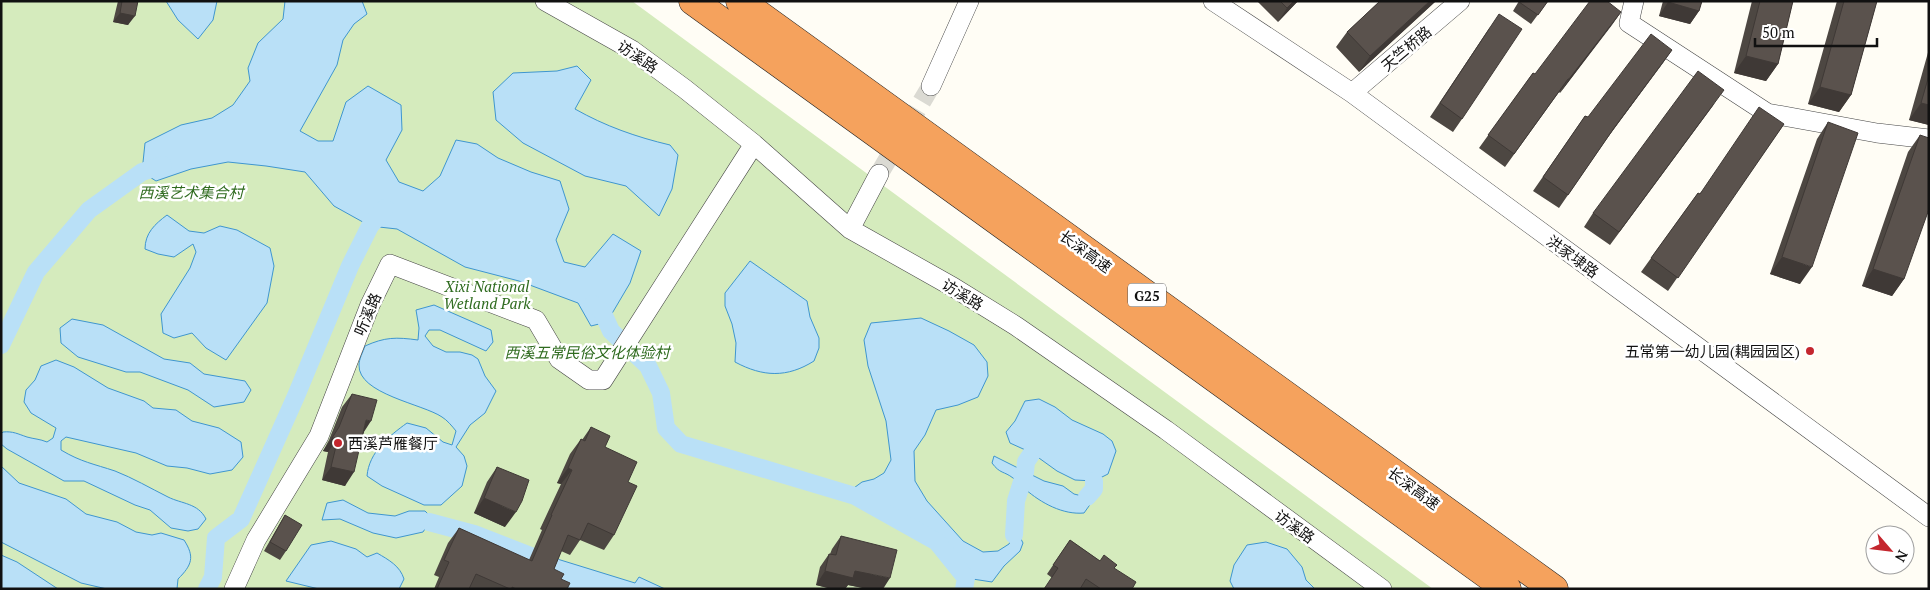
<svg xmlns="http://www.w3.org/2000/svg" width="1930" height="590" font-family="'PT Serif','Noto Sans SC',serif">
	<rect width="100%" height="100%" fill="#fffdf5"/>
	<!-- green -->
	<path fill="#d5ebbd" d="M1 1H632L1433 589H1Z"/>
	<!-- water -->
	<path fill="#b9e0f7" stroke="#3f96cf" d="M166 1H217L213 20 198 39 178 20Z
		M285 1H362L367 14 354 24 343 40 337 65 300 131 318 141H333L346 102 368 86 401 105 402 130 386 160 399 182 423 191 440 176 456 140 477 144 498 158 531 172 560 181 569 209 556 240 564 262 585 267 613 234 641 251 630 283 607 322 591 326 578 303 519 281 465 267 397 229 370 226 334 206 305 172 266 166 228 162 191 169 156 181 142 172 145 143 181 125 212 118 233 105 250 81 248 68 258 43 283 19Z
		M577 66 591 80 575 109C605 126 636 137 670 145L678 155 672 189 659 216 626 186 585 176 523 143 496 120 493 92 513 73 557 71Z
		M167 215 189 231 204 233 220 226 237 230 270 248 274 266 267 303 226 360 206 348 192 333 174 338 163 333 161 314 190 268 196 252 193 244 174 257 158 254 145 249C145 233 155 224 167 215Z
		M750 261 807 301 810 317 819 338V348L814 361C787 378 763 377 735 362L736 343 732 324 725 306V293Z
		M434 305 491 330 493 342 486 351 440 330H429L425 336 433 346 446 352H460L472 355 478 359 485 376 496 391 485 413 470 425 456 447 464 456 467 466 462 486 441 505H424L382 486 367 476C369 452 389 436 407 423L426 428 443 442 452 445 456 431C452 426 447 420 442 417 423 404 358 394 359 365 359 359 363 352 365 346 385 337 396 337 418 340L419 328 416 310Z
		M921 318 949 331 974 345 987 362 988 376 978 397 958 405 936 410 925 435 914 451 915 481 927 501 963 541 983 552 998 551 1009 544 1014 535 1020 537 1023 543 1020 551 1004 566 992 582 966 578 937 542 847 493 862 482 874 479 884 473 891 460 886 421 868 366 864 340 871 323Z
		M72 319 103 325 164 359 190 363 204 374 245 381 251 390 244 402 214 407 188 390 140 372H126L78 357 61 343 60 328Z
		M56 360 74 367 108 388 144 401 153 408 176 410 192 421 219 428 241 442 243 457 232 470 210 474 187 468 167 466 136 453 66 437 61 441V450C81 462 94 464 115 471 133 478 150 488 168 497 182 504 198 503 206 519L198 529 188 531 171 528 150 510 135 505 84 481H64L7 449 1 444V434L3 432C13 431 18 434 27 437 34 439 40 439 47 442L53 438 56 428 31 413 24 402 26 390 35 380 41 366Z
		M1039 399 1055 407 1072 420 1103 434 1112 441 1116 451 1108 474 1094 481 1075 480 1057 471 1032 453 1010 443 1006 432 1015 421 1025 401Z
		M994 456 1044 481 1063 486 1074 494 1094 499 1084 513C1063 515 1041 503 1025 489 1021 486 1018 481 1013 478 1004 471 1000 474 992 463Z
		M1 466 19 483 66 499 86 514 117 522 136 532 152 535 161 533 184 540C195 557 192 565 178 579L177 589H107L81 583 1 542Z
		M343 500 368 513 395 516 409 511H425L432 518 423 532 396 538 373 533 340 519 322 520 327 503Z
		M331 541 356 549 367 557 377 553C389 560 400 566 404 579L399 589H319L286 581 311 545Z
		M1266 542 1287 549 1302 567 1306 580 1315 589H1234L1230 581 1234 565 1247 545Z
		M1 555 17 562 58 589H1Z
		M554 558 635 583 639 577 665 589H553L545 571Z"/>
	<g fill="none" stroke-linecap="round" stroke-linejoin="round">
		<!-- canal -->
		<path stroke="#b9e0f7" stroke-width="18" d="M593 304 602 311 611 331 648 366 661 393 666 428 681 444 855 496 937 542 966 578 964 589
			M1 345 36 272 89 210 142 172 163 165
			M1087 497 1094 489V481
			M429 522 474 534 551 564
			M1014 535 1016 501 1025 472 1026 462 1032 453
			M207 589 213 577 216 538 241 519 296 396 350 266 370 226 385 208"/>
		<!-- minor-tunnel -->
		<path stroke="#dbdad3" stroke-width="19" stroke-dasharray="19 9" stroke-linecap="butt" d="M879 174 931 86"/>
		<defs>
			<path id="minor" d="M545 1 632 50 685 89 754 144 850 229 953 287 1016 326 1166 430 1382 589
				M1213 1 1352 93 1929 517
				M1634 1 1629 23 1767 113 1877 133 1929 139
				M931 86 969 1
				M1352 93 1460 1
				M850 229 879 174
				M234 589 256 540 319 436 370 305 390 264 536 320 559 359 589 380H603L754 144"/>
			<path id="highway" d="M693 1 1507 589
				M740 1 1554 589"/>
		</defs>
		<!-- minor casing -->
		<use href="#minor" stroke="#444" stroke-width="20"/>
		<!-- highway casing -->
		<use href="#highway" stroke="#222" stroke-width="29"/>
		<!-- minor -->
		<use href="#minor" stroke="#fff" stroke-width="19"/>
		<!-- highway -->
		<use href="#highway" stroke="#f5a25d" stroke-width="28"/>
	</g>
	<!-- wall -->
	<path fill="#4d4742" d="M118 1H138L128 25 113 22Z
		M1257 1H1298L1278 22Z
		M1380 1H1436L1359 72 1336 47 1347 32Z
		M1519 1H1548L1531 24 1513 11Z
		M1663 1H1702L1699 11 1690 24 1659 16Z
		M1752 1H1793L1778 64 1766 81 1734 73Z
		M1837 1H1877L1851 95 1839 112 1808 104Z
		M1621 12 1560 93 1559 92 1505 167 1479 148 1533 73 1535 74Z
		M1490 27 1462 119 1453 132 1430 117Z
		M1929 49V125L1909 120Z
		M1672 50 1608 137 1559 208 1533 191 1585 116 1588 117Z
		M1715 103 1610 245 1584 227 1593 213Z
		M1828 122 1800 284 1770 274 1817 139Z
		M1784 124 1668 291 1641 272 1698 193 1699 194Z
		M1920 135 1904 279 1892 296 1862 286 1908 152Z
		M352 394 364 432 345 486 322 480 328 452 323 451 329 440 342 407Z
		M591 427 628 482 614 535 604 550 580 540 570 555 561 551 554 569 561 579 567 589H434L439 577 434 575 448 543 459 528 529 560 542 530 540 529 561 484 557 483 570 454 581 439 582 440Z
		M497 467 505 527 474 513 487 482Z
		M285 515 286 551 280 560 264 551 279 525Z
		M841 536 883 589H868L848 585 845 589H832L816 585 820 567 829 554H830L832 549Z
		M1070 540 1100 561 1114 568 1132 589H1081L1051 577 1047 574Z"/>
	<!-- shaded-wall -->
	<path fill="#3f3936" d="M1294 1H1298L1278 22 1287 8Z
		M1430 1H1436L1359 72 1370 56Z
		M1668 2 1699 11 1690 24 1659 16Z
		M1621 12 1612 25 1560 93 1569 79Z
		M120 13 135 16 128 25 113 22Z
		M1672 50 1663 63 1605 141 1614 128Z
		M1746 56 1778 64 1766 81 1734 73Z
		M1820 87 1851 95 1839 112 1808 104Z
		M1921 103 1929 105V125L1909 120Z
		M1782 257 1812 267 1800 284 1770 274Z
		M1873 269 1904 279 1892 296 1862 286Z
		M366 420 371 421 362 435Z
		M332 438H338L328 452 323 451Z
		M331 467 354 472 345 486 322 480Z
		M568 468 572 470 561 484 557 483Z
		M484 498 516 512 505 527 474 513Z
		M825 571H855L890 578 883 589H868L848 585 845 589H832L816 585Z"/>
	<!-- building -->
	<path fill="#5a524d" stroke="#3f3936" d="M122 1H138L135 16 120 13Z
		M1280 1H1294L1287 8Z
		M1380 1H1430L1370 56 1347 32Z
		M1519 1H1548L1538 15 1519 2Z
		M1590 1H1607L1621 12 1569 79H1568L1514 154 1488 135 1533 73 1535 74Z
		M1668 1H1702L1699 11 1668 2Z
		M1760 1H1793L1778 64 1746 56Z
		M1844 1H1877L1851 95 1820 87Z
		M1499 14 1522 29 1462 119 1440 103Z
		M1651 34 1672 50 1614 128 1568 195 1543 177 1585 116 1588 117Z
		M1698 71 1724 90 1619 232 1593 213Z
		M1929 75V105L1921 103Z
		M1759 107 1784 124 1678 278 1651 258 1698 193 1700 194Z
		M1828 122 1858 133 1812 267 1782 257Z
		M1920 135 1929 138V209L1904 279 1873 269Z
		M352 394 377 400 371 421 366 420 354 472 331 467 338 438H332L339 427Z
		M591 427 610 436 605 447 637 462 628 482 637 486 614 535 588 523 580 540 568 535 554 569 564 574 561 579 570 583 567 589H516L512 587V589H510L476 574 469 589H437L449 562 444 560 459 528 532 561 552 515H551L572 470 568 468 581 439 585 441Z
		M497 467 529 480 522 501 516 512 484 498Z
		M285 515 302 525 286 551 270 542Z
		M841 536 897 550 890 578 855 571 853 578 825 571 829 554 836 555Z
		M1070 540 1100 561 1104 555 1117 565 1114 568 1136 582 1132 589H1101L1086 579 1080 589H1044L1058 568 1053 565Z"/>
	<!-- markers -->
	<g fill="#c4262e" stroke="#fff" stroke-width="2">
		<circle cx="1810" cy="351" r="5"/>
		<circle cx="338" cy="443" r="5"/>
	</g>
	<g text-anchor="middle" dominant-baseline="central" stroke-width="5" stroke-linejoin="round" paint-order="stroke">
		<!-- shield labels -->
		<rect fill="#fff" stroke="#585858" stroke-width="1" x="1128" y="283.5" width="38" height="23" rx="4"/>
		<g font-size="14" font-weight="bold" fill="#111">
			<text x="1147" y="295">G25</text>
		</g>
		<!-- street labels -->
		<g font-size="15" fill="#111" stroke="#fff">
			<text transform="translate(1406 48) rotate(-40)">天竺桥路</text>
			<text transform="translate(638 56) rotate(34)">访溪路</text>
			<text transform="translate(1086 251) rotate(36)">长深高速</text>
			<text transform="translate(1573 256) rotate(36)">洪家埭路</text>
			<text transform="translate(963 294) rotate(31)">访溪路</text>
			<text transform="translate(367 314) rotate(-67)">听溪路</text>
			<text transform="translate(1414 488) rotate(36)">长深高速</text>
			<text transform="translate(1295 526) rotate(36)">访溪路</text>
		</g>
		<!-- park labels -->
		<g font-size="15" font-style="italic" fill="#2f6b1f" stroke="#fff">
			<text x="191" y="192">西溪艺术集合村</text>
			<text x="487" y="286">Xixi National<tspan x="487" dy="17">Wetland Park</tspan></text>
			<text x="587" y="352">西溪五常民俗文化体验村</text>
		</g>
		<!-- poi labels -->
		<g font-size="15" fill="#111" stroke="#fff" text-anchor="end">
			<text x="1800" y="351">五常第一幼儿园(耦园园区)</text>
			<text x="348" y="443" text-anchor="start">西溪芦雁餐厅</text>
		</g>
	</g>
	<!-- border -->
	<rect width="1930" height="590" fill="none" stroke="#111111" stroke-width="5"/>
	<!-- north arrow -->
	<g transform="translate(1890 550) rotate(118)"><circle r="24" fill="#ffffff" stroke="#a0a0a0"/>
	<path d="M0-4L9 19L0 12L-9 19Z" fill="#c4262e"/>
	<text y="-8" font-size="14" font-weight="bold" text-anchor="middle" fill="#111111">N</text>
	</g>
	<!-- scale -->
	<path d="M1755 38v8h122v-8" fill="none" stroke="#111111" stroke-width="2.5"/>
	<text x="1762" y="38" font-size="15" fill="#111111" stroke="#ffffff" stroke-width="4" paint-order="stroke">50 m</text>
</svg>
